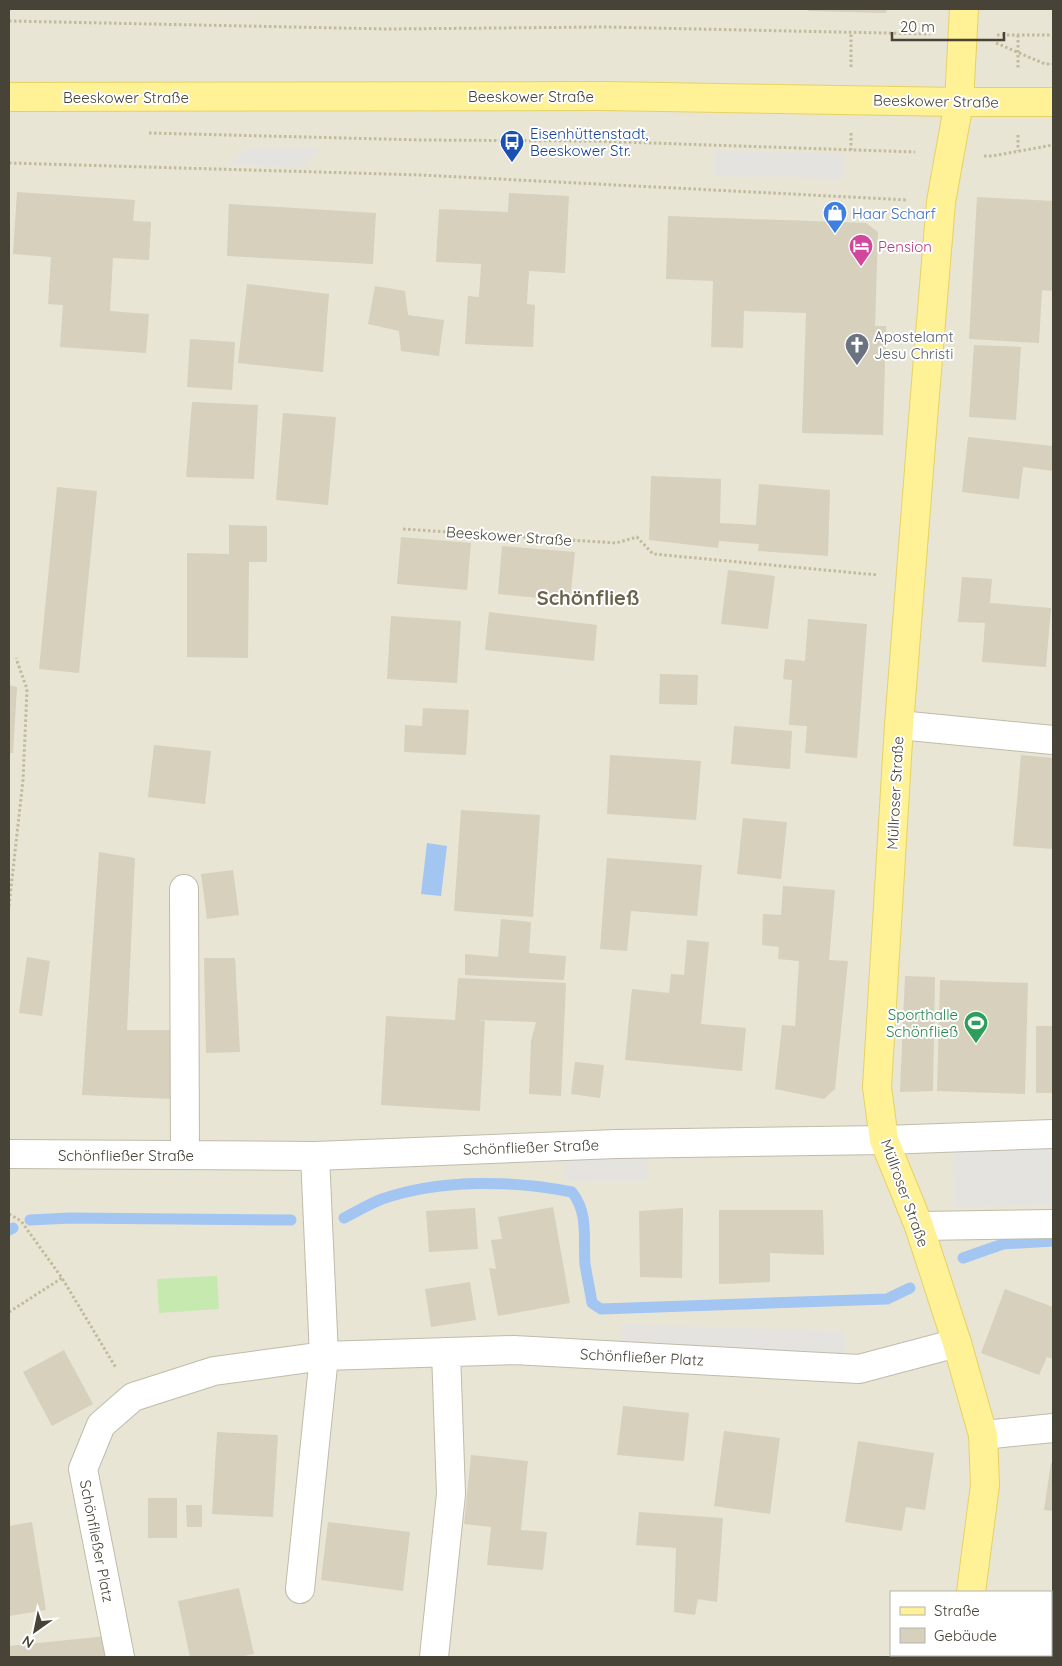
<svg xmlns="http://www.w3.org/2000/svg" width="1062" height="1666" font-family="Quicksand,sans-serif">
	<rect width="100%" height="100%" fill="#f4f2e7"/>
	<!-- residential -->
	<path fill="#e8e5d5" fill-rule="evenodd" d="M9 9H1053V1657H9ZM891 1592H1051V1655H891Z"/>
	<!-- green -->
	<path fill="#c6e9af" d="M217 1276 219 1309 159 1313 157 1279Z"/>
	<!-- parking -->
	<path fill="#e5e3df" d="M246 148H320L304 167 229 165Z
		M714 151 844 154V179L714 176Z
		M1053 1145V1205L954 1207 953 1147Z
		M647 1154 648 1181 567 1182 564 1158Z
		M622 1324 844 1331 846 1353 622 1345Z"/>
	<!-- water -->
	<path fill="#a2c5f2" d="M427 843 447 846 441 896 421 894Z"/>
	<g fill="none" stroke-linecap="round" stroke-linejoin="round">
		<!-- stream -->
		<path stroke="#a2c5f2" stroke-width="11" d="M344 1218C356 1212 369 1204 382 1199 440 1179 512 1180 572 1192 589 1214 583 1238 585 1264 587 1277 590 1290 592 1303L601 1309 887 1299 910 1288
			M30 1220 70 1218 291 1220
			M9 1230 13 1228
			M963 1258 1003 1244 1053 1241"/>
	</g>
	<!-- building -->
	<path fill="#d6d0bc" d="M809 9H887L886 13 808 11Z
		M17 192 135 200 133 221 151 222 149 260 113 258 110 311 149 314 146 353 60 347 63 305 48 304 51 257 13 254Z
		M509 193 569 196 565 273 529 271 527 304 535 305 533 347 465 344 468 296 479 297 481 264 436 262 439 209 508 212Z
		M977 197 1053 201V291L1042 290 1039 343 969 339Z
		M229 204 376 213 373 264 227 256Z
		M668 216 866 223 878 232 875 326H886L883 435 802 433 806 313 744 311 743 348 711 347 713 281 666 279Z
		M247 284 329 294 323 372 238 363Z
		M375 286 405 291 408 315 444 320 439 356 401 351 399 331 368 324Z
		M190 339 235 342 232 390 187 387Z
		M974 345 1021 347 1016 420 969 417Z
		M192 402 258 405 254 479 186 477Z
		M283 413 336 417 328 505 276 500Z
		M968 437 1053 446V471L1023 467 1019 499 962 492Z
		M651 476 721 479 720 523 756 525 759 484 830 490 828 556 758 551 759 544 719 541 718 548 649 540Z
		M57 487 97 491 79 673 39 669Z
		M229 525 267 526V562H249L248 658 187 657V553L229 554Z
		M401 537 471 543 467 590 397 584Z
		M502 546 575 552 570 601 498 594Z
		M728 570 775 576 768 629 721 624Z
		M962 577 992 579 990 603 1051 608 1046 667 982 662 985 623 958 622Z
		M489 612 597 625 594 661 485 650Z
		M391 616 461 621 457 683 387 679Z
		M808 619 867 624 857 758 805 753 807 726 789 725 792 680 783 679 785 659 805 661Z
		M660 674 698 675 697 705 659 704Z
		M9 685 17 687 13 753H9Z
		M423 708 469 710 466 755 404 752 405 725 422 726Z
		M734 726 792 731 790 769 731 764Z
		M154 745 211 751 205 804 148 797Z
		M610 755 701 761 696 820 607 814Z
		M1021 755 1053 758V849L1013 846Z
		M461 810 540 815 533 917 454 911Z
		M743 818 787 822 781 879 737 874Z
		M99 852 135 858 127 1030H173L171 1099 82 1095Z
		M607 858 702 865 697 916 631 911 627 951 600 949Z
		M233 870 239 915 207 919 201 874Z
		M783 886 835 890 829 960 848 961 835 1089 824 1099 775 1089 782 1025 795 1026 799 961 778 959 779 947 762 945 763 914 781 915Z
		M501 919 531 922 529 953 566 956 564 980 465 975V954L498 957Z
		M687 940 709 942 701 1024 746 1028 742 1071 625 1060 632 989 669 993 671 974 684 975Z
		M27 957 50 961 42 1016 19 1013Z
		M204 958H235L240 1052 206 1053Z
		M905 976 935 977 933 1091 900 1092Z
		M458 978 566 983 561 1096 529 1094 531 1041 536 1022 477 1020 485 1021 480 1111 381 1105 386 1016 455 1020Z
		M940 980 1028 983 1025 1094 937 1091Z
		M1036 1026H1053V1093H1036Z
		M575 1062 604 1065 600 1098 571 1094Z
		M553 1207 570 1303 498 1316 489 1268 496 1269 491 1240 502 1239 498 1217Z
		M475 1208 478 1249 429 1252 426 1211Z
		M683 1208 682 1278 640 1277 639 1211Z
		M719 1210H823L824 1255 770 1253V1282L719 1284Z
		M470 1282 476 1320 431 1327 425 1289Z
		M1005 1289 1053 1307V1359L1047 1357 1039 1375 981 1353Z
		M64 1350 93 1404 52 1426 23 1372Z
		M623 1406 689 1413 684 1461 617 1455Z
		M724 1431 780 1438 770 1514 714 1506Z
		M217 1432 278 1435 273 1517 212 1514Z
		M858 1441 934 1453 925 1510 906 1507 902 1531 845 1522Z
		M471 1455 528 1461 521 1530 547 1532 543 1570 487 1565 491 1527 464 1524Z
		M1051 1463H1053V1511L1044 1510Z
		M148 1498H177V1538H148Z
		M186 1505H202V1527H187Z
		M639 1512 723 1518 717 1602 698 1599 695 1615 674 1612 676 1548 636 1545Z
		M32 1522 46 1610 9 1616V1526Z
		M328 1522 410 1532 403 1591 321 1580Z
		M239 1588 254 1654 238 1657H190L178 1601Z
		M1051 1606 1053 1607V1654H1051Z
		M107 1636 110 1657H9V1646Z
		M1011 1655H1035V1657H1011Z"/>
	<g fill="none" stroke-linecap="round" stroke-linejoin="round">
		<defs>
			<path id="minor" d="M899 725 1053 740
				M184 889 185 1155
				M9 1154 315 1156 616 1144 884 1140 1053 1134
				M919 1226 1053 1224
				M983 1435 1053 1428
				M300 1589 324 1356 315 1156
				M120 1657 83 1469 101 1425 133 1397 214 1371 324 1356 514 1350 859 1369 957 1343
				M434 1657 451 1494 446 1352"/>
			<path id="major" d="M964 9 959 102 941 202 923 419 899 725 877 1087 884 1140 919 1226 957 1343 983 1435 985 1485 971 1592
				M9 97 604 96 959 102H1053
				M963 1657V1655"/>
		</defs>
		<!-- minor casing -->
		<use href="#minor" stroke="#c0bbaa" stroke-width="30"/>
		<!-- major casing -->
		<use href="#major" stroke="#e6d263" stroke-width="30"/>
		<!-- path -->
		<path stroke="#c2ba9a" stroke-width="3" stroke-dasharray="2.5 2.5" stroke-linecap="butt" d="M9 21 387 29 604 27 930 34
			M997 35H1053
			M1018 35V69
			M996 43 1045 64H1053
			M851 67V32
			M149 133 422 140 592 141 915 152
			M851 133V150
			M1018 135V151
			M984 156H992L1053 145
			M9 163 421 175 908 200
			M403 529 616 543 637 537 653 554 878 575
			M9 906 23 780 27 689 16 658
			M9 1214 21 1221 62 1278 116 1368
			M9 1312 62 1278"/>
		<!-- minor -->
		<use href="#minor" stroke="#fff" stroke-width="28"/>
		<!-- major -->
		<use href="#major" stroke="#fff195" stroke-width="28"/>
	</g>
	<!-- icons -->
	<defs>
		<symbol id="bus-pin" viewBox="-11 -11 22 30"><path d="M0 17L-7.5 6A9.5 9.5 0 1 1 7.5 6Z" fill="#1a4fb4" stroke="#fff"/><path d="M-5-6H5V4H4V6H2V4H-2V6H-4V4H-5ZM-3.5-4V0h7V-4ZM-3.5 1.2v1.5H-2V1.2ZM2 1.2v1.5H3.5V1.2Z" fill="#fff"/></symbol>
		<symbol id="shop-pin" viewBox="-11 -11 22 30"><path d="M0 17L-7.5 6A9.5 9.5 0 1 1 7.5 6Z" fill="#3f7fe0" stroke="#fff"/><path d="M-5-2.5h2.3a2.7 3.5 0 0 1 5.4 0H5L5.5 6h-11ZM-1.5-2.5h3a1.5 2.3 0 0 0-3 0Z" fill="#fff"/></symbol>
		<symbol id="hotel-pin" viewBox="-11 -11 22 30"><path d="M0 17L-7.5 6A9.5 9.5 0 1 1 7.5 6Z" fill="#d1479c" stroke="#fff"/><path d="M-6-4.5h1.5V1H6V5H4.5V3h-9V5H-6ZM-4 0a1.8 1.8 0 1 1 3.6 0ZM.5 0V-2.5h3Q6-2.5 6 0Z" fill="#fff"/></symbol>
		<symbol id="church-pin" viewBox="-11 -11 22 30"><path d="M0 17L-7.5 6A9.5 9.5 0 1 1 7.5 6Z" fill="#6b7280" stroke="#fff"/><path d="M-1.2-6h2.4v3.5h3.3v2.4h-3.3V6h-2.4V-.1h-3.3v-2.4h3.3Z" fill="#fff"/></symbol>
		<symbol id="stadium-pin" viewBox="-11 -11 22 30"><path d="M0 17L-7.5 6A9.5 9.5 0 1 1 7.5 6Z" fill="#2e9e5b" stroke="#fff"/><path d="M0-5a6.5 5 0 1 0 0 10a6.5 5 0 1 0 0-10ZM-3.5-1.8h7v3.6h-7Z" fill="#fff"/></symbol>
	</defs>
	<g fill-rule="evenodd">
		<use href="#bus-pin" x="498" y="128" width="28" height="38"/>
		<use href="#shop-pin" x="821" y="199" width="28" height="38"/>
		<use href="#hotel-pin" x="847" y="232" width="28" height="38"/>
		<use href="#church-pin" x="843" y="331" width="28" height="38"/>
		<use href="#stadium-pin" x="962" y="1009" width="28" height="38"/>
	</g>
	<g text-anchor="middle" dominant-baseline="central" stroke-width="4" stroke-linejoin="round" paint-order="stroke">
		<!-- street labels -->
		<g font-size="15" fill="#474336" stroke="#fff">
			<text x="531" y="96">Beeskower Straße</text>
			<text x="126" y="97">Beeskower Straße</text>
			<text transform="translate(936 101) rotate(1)">Beeskower Straße</text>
			<text transform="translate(509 536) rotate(4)">Beeskower Straße</text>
			<text transform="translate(895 793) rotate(-87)">Müllroser Straße</text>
			<text transform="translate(531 1147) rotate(-2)">Schönfließer Straße</text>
			<text x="126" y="1155">Schönfließer Straße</text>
			<text transform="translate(905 1193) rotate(70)">Müllroser Straße</text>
			<text transform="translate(642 1357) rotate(3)">Schönfließer Platz</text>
			<text transform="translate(97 1541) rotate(79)">Schönfließer Platz</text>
		</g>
		<!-- transit labels -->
		<g font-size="15" fill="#164399" stroke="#fff" text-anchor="start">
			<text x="530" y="133">Eisenhüttenstadt,<tspan x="530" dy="17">Beeskower Str.</tspan></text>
		</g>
		<!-- shop labels -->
		<g font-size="15" fill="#366cbe" stroke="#fff" text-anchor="start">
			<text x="852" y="213">Haar Scharf</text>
		</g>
		<!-- hotel labels -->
		<g font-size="15" fill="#b23c85" stroke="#fff" text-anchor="start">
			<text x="878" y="246">Pension</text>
		</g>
		<!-- worship labels -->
		<g font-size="15" fill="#5b616d" stroke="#fff" text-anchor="start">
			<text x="874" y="336">Apostelamt<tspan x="874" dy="17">Jesu Christi</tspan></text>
		</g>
		<!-- leisure labels -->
		<g font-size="15" fill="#27864d" stroke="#fff" text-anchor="end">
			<text x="958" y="1014">Sporthalle<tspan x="958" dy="17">Schönfließ</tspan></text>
		</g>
		<!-- district labels -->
		<g font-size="20" font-weight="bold" fill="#6a634d" stroke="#fff">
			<text x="588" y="597">Schönfließ</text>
		</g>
	</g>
	<!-- border -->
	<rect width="1062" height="1666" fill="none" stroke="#474336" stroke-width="20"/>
	<!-- legend -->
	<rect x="890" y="1591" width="162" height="65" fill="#ffffff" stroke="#b5b4af"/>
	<rect x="900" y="1607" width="25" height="8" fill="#fff195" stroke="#b5b4af"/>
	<text x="934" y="1616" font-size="15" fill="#474336">Straße</text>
	<rect x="900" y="1628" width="25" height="15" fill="#d6d0bc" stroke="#b5b4af"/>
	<text x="934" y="1641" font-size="15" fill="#474336">Gebäude</text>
	<!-- north arrow -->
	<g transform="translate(35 1631) rotate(213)" stroke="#ffffff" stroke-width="4" paint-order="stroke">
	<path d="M0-4L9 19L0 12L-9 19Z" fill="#474336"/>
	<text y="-8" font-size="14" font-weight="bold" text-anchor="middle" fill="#474336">N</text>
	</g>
	<!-- scale -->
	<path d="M892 32v8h112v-8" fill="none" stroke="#474336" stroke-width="2.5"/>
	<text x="900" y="32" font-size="15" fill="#474336" stroke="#ffffff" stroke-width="4" paint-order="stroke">20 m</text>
</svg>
